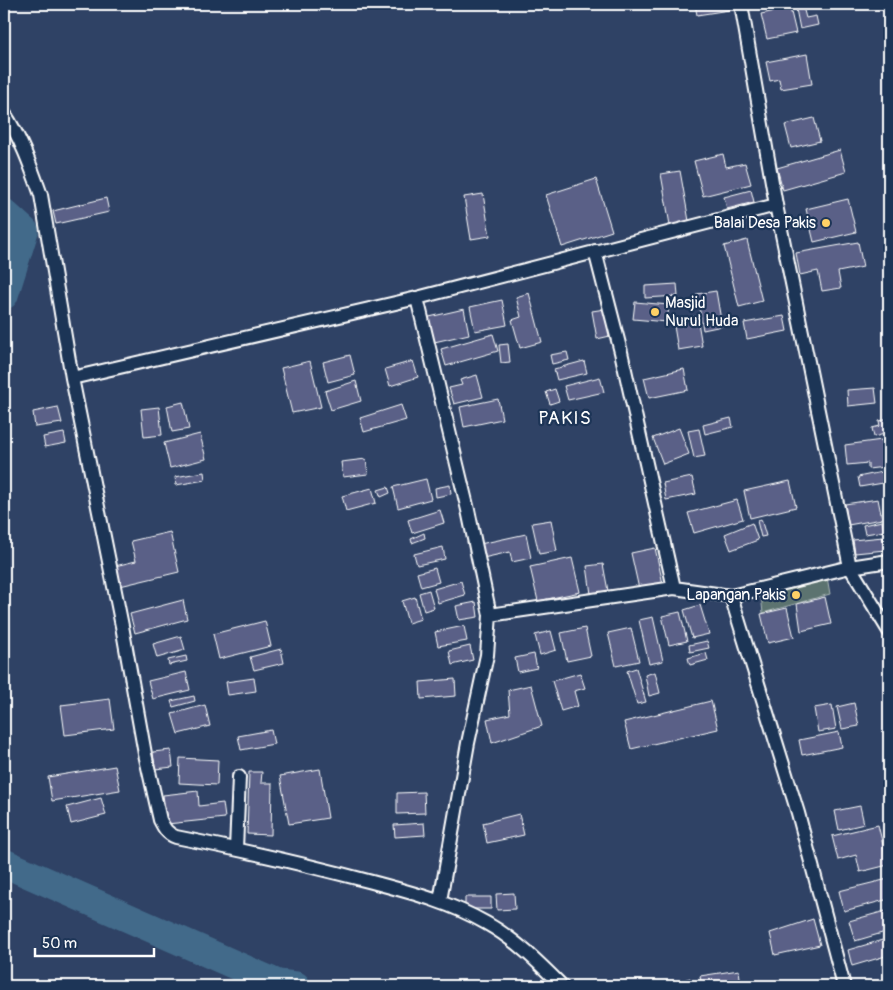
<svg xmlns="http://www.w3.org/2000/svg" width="893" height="990" font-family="Pangolin,sans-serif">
	<rect width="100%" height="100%" fill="#2f4265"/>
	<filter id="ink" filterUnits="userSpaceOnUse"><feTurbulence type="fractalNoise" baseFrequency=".02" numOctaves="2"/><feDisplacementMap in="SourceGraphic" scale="10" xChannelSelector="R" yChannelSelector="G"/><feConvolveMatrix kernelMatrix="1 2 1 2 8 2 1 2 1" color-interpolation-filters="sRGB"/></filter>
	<g filter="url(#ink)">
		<!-- green -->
		<path fill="#5b736f" stroke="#adb9b7" d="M827 577 830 594 763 613 761 595Z"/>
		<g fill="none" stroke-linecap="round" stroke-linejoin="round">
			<!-- river -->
			<path stroke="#426b8a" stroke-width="29" d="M4 213 24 231 4 295
				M4 863 278 984 296 986"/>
		</g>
		<!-- building -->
		<path fill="#5a6187" stroke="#fff" d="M535 4H553L537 10Z
			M695 4H728L729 10 697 15Z
			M803 7 806 18 816 16 818 25 800 29 796 9Z
			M790 8 796 33 767 39 761 14Z
			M807 54 812 84 781 89 779 79 770 81 766 62Z
			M814 118 820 141 791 148 785 125Z
			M840 150 846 172 783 190 777 168Z
			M723 154 726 167 745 163 751 184 703 196 694 161Z
			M680 171 689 221 670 225 661 174Z
			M596 179 612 231 562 247 546 195Z
			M751 190 754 202 727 209 724 197Z
			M483 194 490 236 471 239 464 197Z
			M106 198 109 212 56 224 53 211Z
			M848 199 856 232 814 242 806 209Z
			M747 240 762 301 739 307 724 246Z
			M858 242 863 267 838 272 841 288 822 291 818 271 800 275 796 253Z
			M677 284 678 296 645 298V286Z
			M716 291 722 326 703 330 697 294Z
			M529 293 542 342 520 348 512 320 521 317 516 297Z
			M502 300 507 325 475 331 470 307Z
			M635 302 669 305 667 322 633 319Z
			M464 309 469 334 430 343 425 318Z
			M605 309 610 336 597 339 592 311Z
			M697 316 702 346 678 350 673 320Z
			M784 316 787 331 747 339 744 323Z
			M493 334 498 351 446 366 441 349Z
			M508 344 510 362 501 363 499 345Z
			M567 352 569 360 552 364 550 355Z
			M350 355 355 375 328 382 323 362Z
			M310 361 321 407 292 413 281 368Z
			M413 361 418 377 390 386 385 369Z
			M584 361 587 373 557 380 554 369Z
			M684 369 688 390 649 398 644 378Z
			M477 375 483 397 454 404 449 388 462 385 460 380Z
			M600 377 604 392 568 400 564 386Z
			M356 381 361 401 331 410 325 391Z
			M875 388 877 403 848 406 847 390Z
			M555 389 559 401 550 404 546 392Z
			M498 399 502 419 464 427 460 407Z
			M183 402 189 429 172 432 167 406Z
			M401 405 406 420 364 432 360 418Z
			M58 407 62 423 35 427 33 412Z
			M159 407 162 435 144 437 141 409Z
			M731 418 733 427 705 434 703 425Z
			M889 419V441L886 442 884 434 874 437 872 428 880 426 879 421Z
			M679 428 689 454 663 464 653 438Z
			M699 429 705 456 694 458 688 431Z
			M64 433 66 443 45 447 43 437Z
			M200 434 206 459 170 468 164 443Z
			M882 440 885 467 868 469V463L847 465 845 445Z
			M366 459 368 474 343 477 341 462Z
			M887 471 889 482 860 487 858 477Z
			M204 472 205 480 176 485 175 477Z
			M692 477 696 494 666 500 663 483Z
			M426 479 431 499 398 508 393 487Z
			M790 481 796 507 750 518 744 491Z
			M450 485 451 494 436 497 435 488Z
			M388 487 390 493 381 497 378 490Z
			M372 488 376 503 346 511 342 496Z
			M878 499 882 519 848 525 845 504Z
			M737 500 743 519 694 533 688 513Z
			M440 510 444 523 412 533 408 520Z
			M761 519 766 536 761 537 757 521Z
			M551 520 557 551 539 554 532 523Z
			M882 521 884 531 865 534 863 525Z
			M752 523 758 540 731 550 725 534Z
			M170 532 179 572 120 586 115 566 136 561 131 541Z
			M424 533 425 538 412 543 411 539Z
			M526 534 531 558 512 562 510 552 483 558 480 544Z
			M883 537 885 550 855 553 853 540Z
			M443 547 445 559 417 565 414 554Z
			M655 548 663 584 639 589 631 553Z
			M572 558 580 592 538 601 530 567Z
			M603 564 608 591 591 594 587 566Z
			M435 568 439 582 421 587 417 573Z
			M461 581 465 595 438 603 434 589Z
			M429 590 434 608 424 611 419 593Z
			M415 597 421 619 408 623 402 601Z
			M825 597 831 624 801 631 797 604Z
			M183 600 187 619 135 633 130 614Z
			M476 602 478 617 459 620 456 606Z
			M700 605 709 634 692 638 684 610Z
			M787 608 794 637 768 643 761 614Z
			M680 612 687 641 669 645 662 616Z
			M653 617 663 661 649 664 639 620Z
			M265 621 271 646 219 659 213 634Z
			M464 626 467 641 438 646 435 632Z
			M585 628 591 656 567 661 561 633Z
			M631 628 639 661 616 666 608 633Z
			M551 631 556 650 540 655 535 635Z
			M181 636 185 650 157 658 153 644Z
			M707 641 709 648 690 652 689 645Z
			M470 646 473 660 452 665 449 651Z
			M281 649 284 663 254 670 250 657Z
			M706 653 708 660 690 665 688 658Z
			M534 654 537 668 518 672 515 658Z
			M186 656 187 661 169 665 168 660Z
			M636 668 646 702 637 704 627 671Z
			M186 672 190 690 153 699 148 681Z
			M655 672 660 693 649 696 645 675Z
			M580 673 585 688 574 691 578 706 561 711 552 681Z
			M254 678 256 691 228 695 226 682Z
			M455 679 456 696 421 699 420 682Z
			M531 685 542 726 492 743 487 719 510 714 508 690Z
			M194 696 195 701 173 707 171 701Z
			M110 699 114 729 65 735 61 705Z
			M711 701 718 729 631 749 624 722Z
			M854 703 859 726 842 729 837 707Z
			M205 705 210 726 178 734 172 714Z
			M832 705 836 729 818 732 814 708Z
			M271 730 274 744 241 750 238 736Z
			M839 732 842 747 802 755 799 740Z
			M171 750 173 767 155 769 153 752Z
			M180 758 218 760 217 785 179 783Z
			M115 766 120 790 52 801 48 777Z
			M320 769 328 818 289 824 280 776Z
			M249 772H262L261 783H272L271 835 247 834Z
			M198 791 199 806 223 803 225 818 167 824 163 795Z
			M424 792 425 813 397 814V793Z
			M101 798 106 815 71 824 67 807Z
			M860 806 864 824 839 830 835 811Z
			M519 814 524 835 487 843 483 823Z
			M424 823 425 835 395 837 394 825Z
			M878 825 888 865 860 872 856 855 838 860 832 836Z
			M888 879 889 899 844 911 839 891Z
			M514 893 515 909 497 910 496 894Z
			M465 897H491V909H465Z
			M889 910V931L855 941 849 921Z
			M813 919 820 945 775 955 770 933Z
			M886 939 889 955 852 966 848 950Z
			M739 970 741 986H702L700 976Z
			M690 978 693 986H678L677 982Z"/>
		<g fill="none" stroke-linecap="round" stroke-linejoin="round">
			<defs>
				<path id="minor" d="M741 4 776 205 850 567 889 631
					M4 113C21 138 31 167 41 195L72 378 122 626 145 754 160 820C164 828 167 834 176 837 242 850 308 865 372 882 413 893 449 902 486 923 515 939 539 963 562 986
					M595 251 621 352 674 588
					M417 298 468 510 490 615 487 655 468 743 440 901
					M72 378 417 298 776 205
					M731 596 798 813 844 986
					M490 615 674 588 731 596 850 567 889 561
					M236 849 239 777"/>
			</defs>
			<!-- minor casing -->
			<use href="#minor" stroke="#fff" stroke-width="16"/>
			<!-- minor -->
			<use href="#minor" stroke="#1d3557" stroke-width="12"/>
		</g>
	</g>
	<!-- markers -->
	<g fill="#ffd166" stroke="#1d3557" stroke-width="2">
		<circle cx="826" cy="223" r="5"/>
		<circle cx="655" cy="312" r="5"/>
		<circle cx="796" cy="595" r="5"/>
	</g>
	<g text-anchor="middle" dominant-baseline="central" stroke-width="4.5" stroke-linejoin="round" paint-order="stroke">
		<!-- poi labels -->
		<g font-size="16" fill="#fff" stroke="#1d3557" text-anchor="end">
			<text x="816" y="223">Balai Desa Pakis</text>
			<text x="665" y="303" text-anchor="start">Masjid<tspan x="665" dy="18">Nurul Huda</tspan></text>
			<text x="786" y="595">Lapangan Pakis</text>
		</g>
		<!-- quarter labels -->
		<g font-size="19" letter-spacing="1" fill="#fff" stroke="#1d3557">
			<text x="565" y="418">PAKIS</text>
		</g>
	</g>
	<!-- margin -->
	<rect width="893" height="990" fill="none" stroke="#1d3557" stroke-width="20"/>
	<rect x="10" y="10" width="873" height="970" fill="none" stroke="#fff" stroke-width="2" filter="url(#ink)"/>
	<!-- scale -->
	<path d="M35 948v8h119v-8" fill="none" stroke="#ffffff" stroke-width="2.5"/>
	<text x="42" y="948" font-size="15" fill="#ffffff" stroke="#1d3557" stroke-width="4" paint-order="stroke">50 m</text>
</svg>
